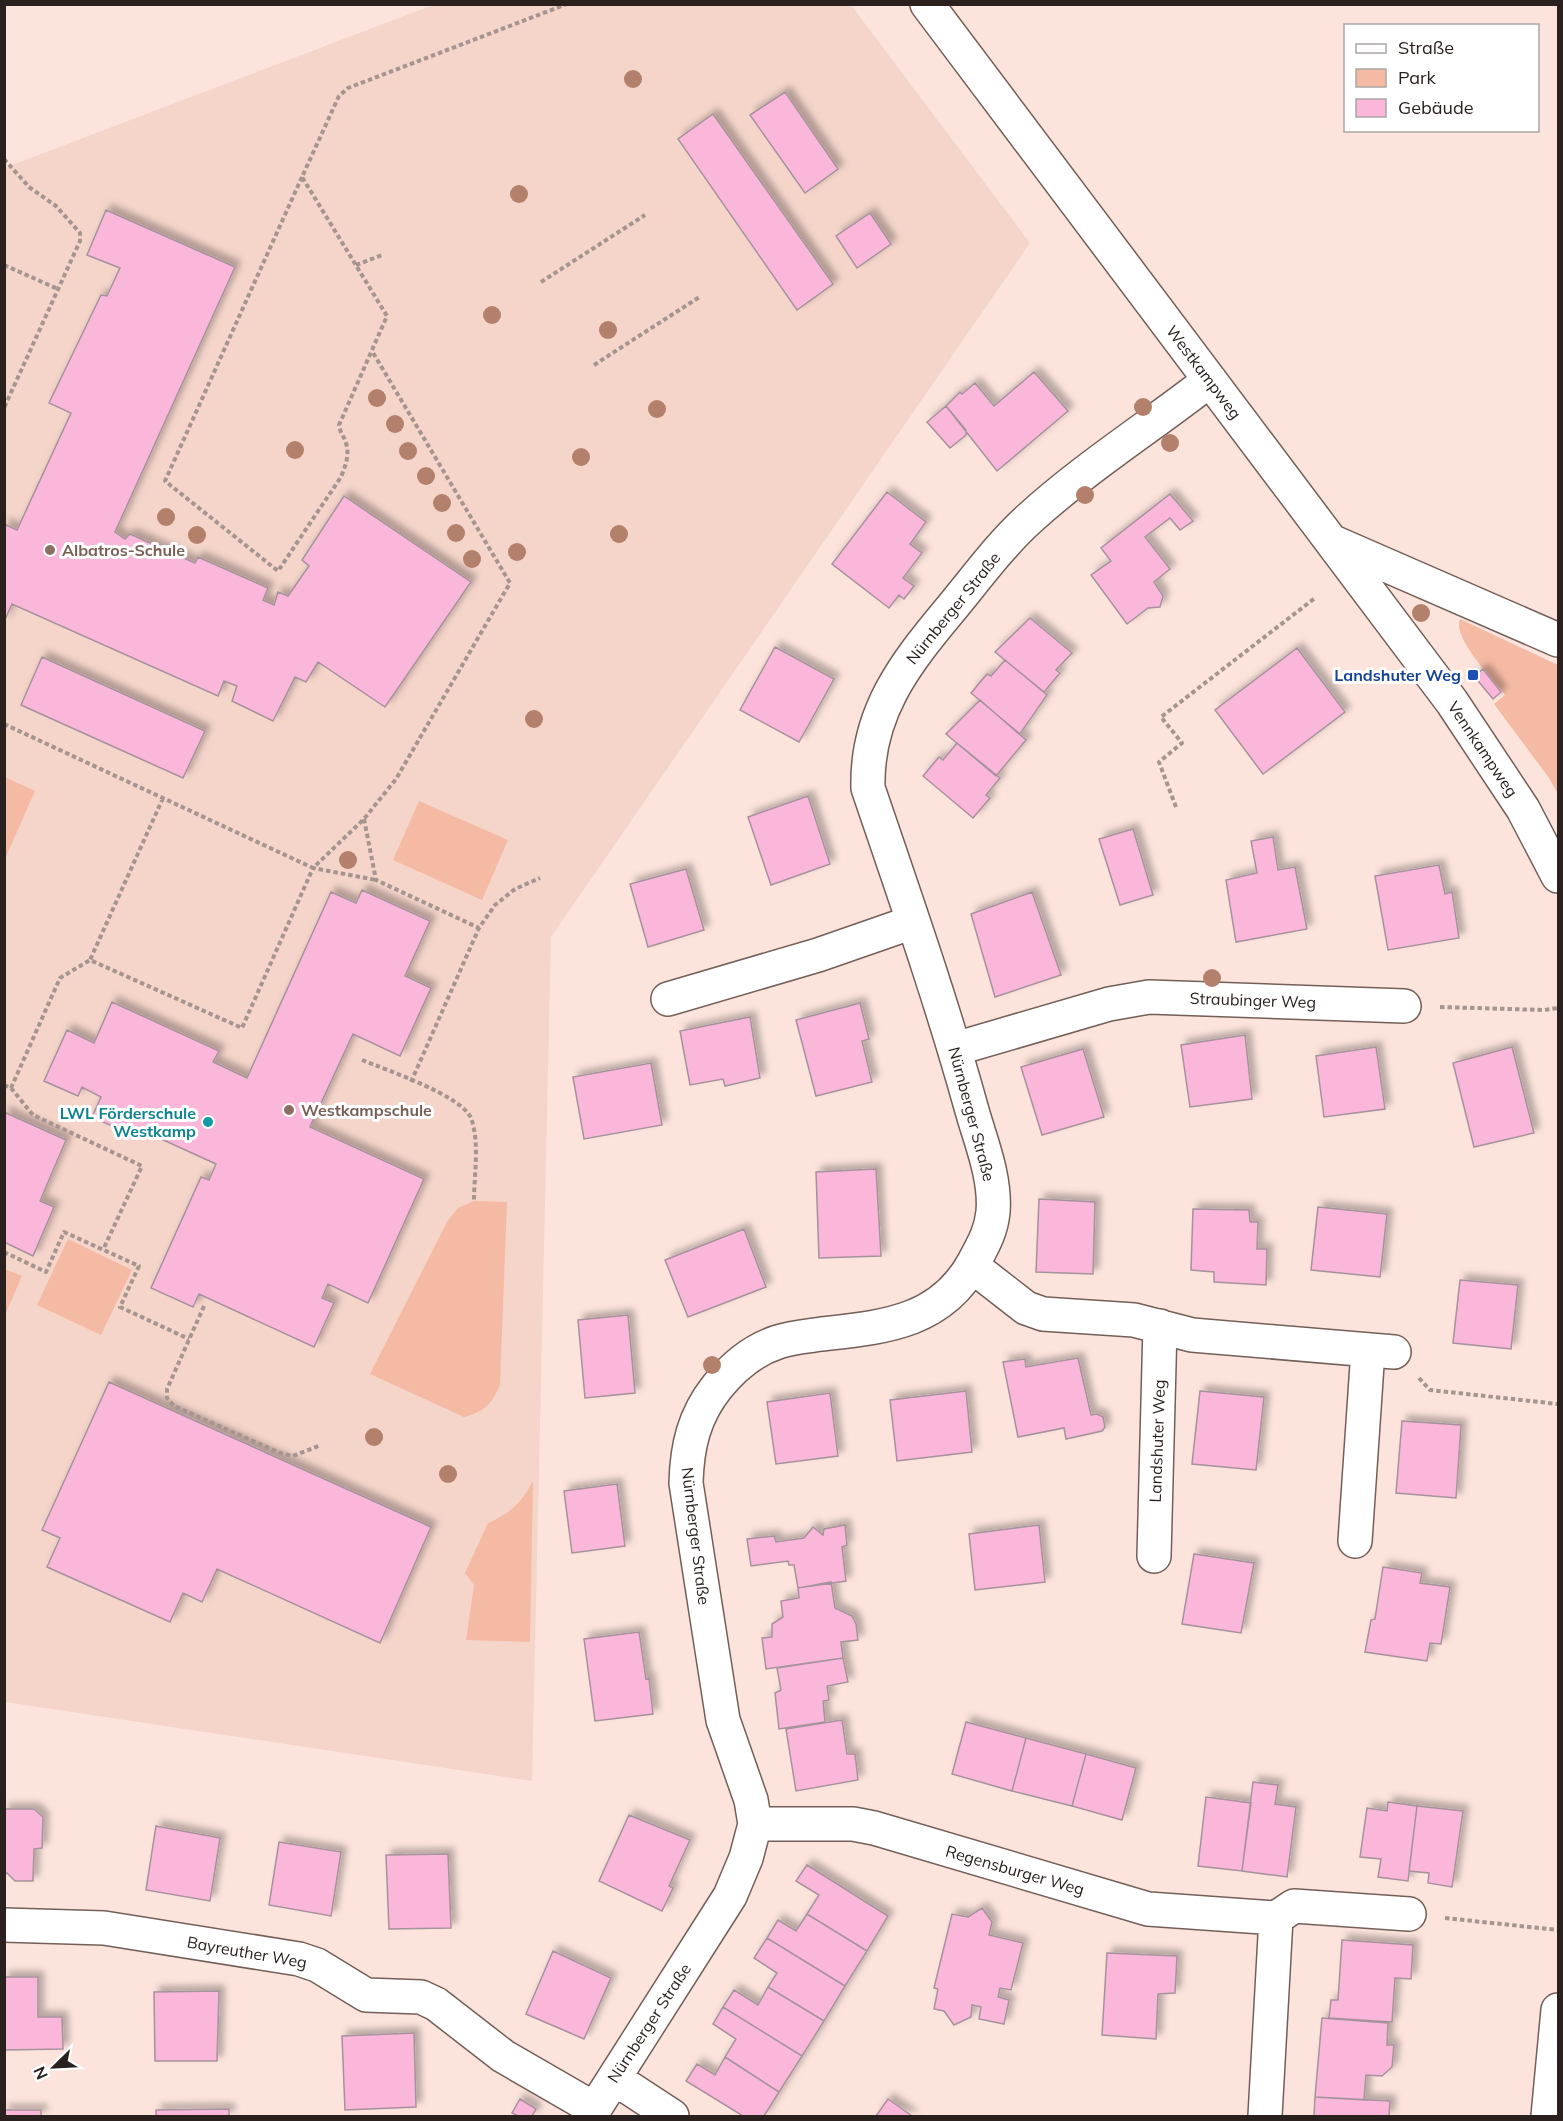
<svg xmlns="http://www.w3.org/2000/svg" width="1563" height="2121" font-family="Mulish,sans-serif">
	<defs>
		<filter id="shadow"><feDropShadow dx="5.5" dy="-5.5" stdDeviation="3" flood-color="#0004"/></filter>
	</defs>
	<rect width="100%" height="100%" fill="#fce4dc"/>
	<!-- built -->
	<path fill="#f5d5ca" d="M433 5H851L1030 243 551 937 532 1781 5 1702 4 168Z"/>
	<!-- green -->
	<path fill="#f5baa4" d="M1460 619 1558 665V794L1549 778 1494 704 1505 695C1493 679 1452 638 1460 619Z
		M5 777 35 791 5 859Z
		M419 801 508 840 482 900 393 860Z
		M474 1201 507 1202 500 1385C492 1404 484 1412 464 1417L370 1374 448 1220 458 1208Z
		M68 1239 132 1270 101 1335 37 1305Z
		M5 1269 22 1276 5 1315Z
		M533 1481 530 1642 466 1640 474 1585 465 1573 488 1523C511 1513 522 1502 533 1481Z"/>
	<!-- building -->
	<path fill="#fab7da" stroke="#a6929c" stroke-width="1.5" filter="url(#shadow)" d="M785 92 838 169 805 193 750 115Z
		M713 114 833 284 797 310 678 139Z
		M106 210 235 267 115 532 125 539 130 534 195 563 198 557 268 588 263 600 274 605 278 592 288 596 309 566 302 560 344 496 471 582 385 707 318 662 306 682 295 677 273 721 232 701 237 686 224 681 218 696 12 604 4 622V524L17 530 71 413 49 403 101 295 107 296 120 268 87 255Z
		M870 213 891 244 857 268 836 236Z
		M1034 372 1068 411 997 471 946 406 960 392 962 394 975 383 994 406Z
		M946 406 966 430V435L950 448 927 422Z
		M887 492 926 522 910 544 922 553 903 578 914 586 904 599 899 595 889 608 832 564Z
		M1170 494 1193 521 1180 530 1170 518 1145 537 1170 569 1154 582 1163 596 1160 607 1148 608 1127 624 1091 575 1111 561 1101 548Z
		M1030 618 1072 653 1056 670 1060 673 1044 692 995 652Z
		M775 647 834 679 799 742 740 710Z
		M1297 648 1345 712 1263 774 1215 710Z
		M42 657 205 731 183 778 21 705Z
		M1005 660 1047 695 1020 734 971 693 987 674 991 676Z
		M1483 669 1501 692 1493 699 1474 676Z
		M980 700 1026 740 996 776 946 734Z
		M957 743 1000 778 986 795 990 798 973 818 923 776 939 757 943 760Z
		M808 796 830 864 771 885 748 817Z
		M1133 829 1153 895 1120 905 1099 839Z
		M1273 837 1278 870 1295 867 1307 929 1236 942 1226 880 1257 873 1251 841Z
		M1439 865 1445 894 1452 892 1459 938 1388 950 1375 876Z
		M686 869 704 930 648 947 630 884Z
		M362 890 430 921 405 976 431 988 400 1056 353 1034 310 1127 424 1179 368 1303 328 1284 322 1298 334 1303 314 1347 199 1294 193 1307 151 1288 201 1177 209 1180 216 1164 137 1128 134 1136 92 1117 101 1097 82 1087 78 1096 44 1081 67 1030 94 1043 112 1002 219 1051 213 1062 247 1078 331 892 356 903Z
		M1032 892 1061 975 995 997 971 914Z
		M860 1003 869 1039 862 1041 872 1082 816 1096 796 1020Z
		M750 1017 760 1078 725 1086 723 1079 690 1085 680 1031Z
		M1245 1035 1252 1099 1190 1107 1181 1045Z
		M1376 1047 1385 1109 1324 1117 1316 1056Z
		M1512 1047 1534 1133 1474 1147 1453 1063Z
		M1083 1049 1104 1117 1042 1135 1021 1067Z
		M651 1063 662 1125 584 1139 573 1077Z
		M4 1112 66 1140 40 1201 54 1207 33 1256 4 1242Z
		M876 1169 881 1256 819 1258 816 1172Z
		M1039 1199 1095 1202 1093 1274 1036 1272Z
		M1318 1207 1387 1214 1380 1277 1311 1270Z
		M1193 1209 1249 1210 1250 1222H1258L1257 1249H1267L1266 1285 1214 1282V1272L1191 1270Z
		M744 1229 766 1287 688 1317 665 1260Z
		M1460 1280 1518 1285 1511 1349 1453 1343Z
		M628 1315 635 1393 585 1398 578 1320Z
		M1078 1358 1091 1415 1097 1414 1103 1417 1105 1427 1102 1431 1066 1439 1064 1428 1018 1437 1003 1362 1025 1359 1026 1367Z
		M109 1382 431 1527 380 1643 217 1569 202 1602 183 1593 170 1622 47 1567 60 1538 42 1530Z
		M966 1391 972 1452 897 1461 890 1400Z
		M1200 1391 1264 1397 1256 1470 1192 1464Z
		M830 1393 838 1456 776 1464 767 1402Z
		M1402 1421 1461 1425 1456 1498 1396 1493Z
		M617 1484 625 1546 572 1553 564 1491Z
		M845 1525 847 1545 842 1547 846 1581 798 1588 794 1565H789L788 1561 751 1566 747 1539 774 1536 776 1542 804 1538 813 1527 823 1535 824 1529Z
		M1039 1525 1045 1582 975 1590 969 1534Z
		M1194 1554 1254 1563 1241 1633 1182 1624Z
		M1383 1567 1422 1573 1420 1583 1450 1587 1441 1644 1430 1643 1427 1661 1365 1652 1371 1620 1375 1619Z
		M831 1582 835 1608 852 1616 856 1624 858 1640 841 1642 843 1658 766 1669 762 1638 772 1637V1624L783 1617 781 1601 799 1598 798 1588Z
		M639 1632 646 1679 649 1678 653 1714 595 1721 584 1639Z
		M843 1658 848 1682 827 1686 829 1700 823 1701 825 1722 779 1729 775 1693 781 1690 777 1668Z
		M842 1720 847 1754H855L858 1780 796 1791 786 1729Z
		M966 1722 1026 1738 1012 1791 952 1774Z
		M1026 1738 1086 1754 1072 1806 1012 1791Z
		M1086 1754 1136 1768 1122 1820 1072 1806Z
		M1253 1782 1278 1785 1275 1804 1296 1807 1287 1877 1242 1871Z
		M1206 1797 1251 1803 1242 1871 1198 1866Z
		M1388 1802 1417 1806 1408 1881 1378 1877 1381 1859 1360 1857 1367 1808 1387 1811Z
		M1417 1806 1463 1811 1452 1887 1428 1883 1429 1873 1409 1871Z
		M4 1809H34L43 1817 42 1848 34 1849 33 1881H15L7 1873 4 1875Z
		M629 1815 690 1840 669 1886 673 1888 662 1911 599 1881Z
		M156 1826 220 1838 210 1901 146 1890Z
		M279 1842 341 1852 331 1916 269 1905Z
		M448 1854 451 1928 389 1929 386 1855Z
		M807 1865 888 1916 867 1951 807 1914 819 1895 796 1881Z
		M982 1908 992 1922 989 1935 1023 1943 1011 1990 1000 1988 998 1997 1009 2000 1004 2024 979 2019 981 2007 972 2005 971 2017 954 2025 944 2011 934 2009 938 1989 934 1988 952 1914 968 1917Z
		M807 1914 867 1951 845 1986 767 1938 778 1920 796 1931Z
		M767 1938 845 1986 824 2021 768 1987 777 1973 754 1958Z
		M1342 1940 1413 1945 1411 1979 1395 1978 1392 2022 1329 2018 1331 2000H1338Z
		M553 1951 611 1978 584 2039 526 2014Z
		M1107 1953 1177 1956 1175 1993 1158 1994 1156 2039 1102 2035Z
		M4 1977H38V2017H62L63 2049 4 2050Z
		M768 1987 824 2021 802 2056 723 2007 734 1990 758 2005Z
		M219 1991 217 2061H155L154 1992Z
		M723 2007 802 2056 779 2092 725 2057 736 2039 713 2024Z
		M1322 2018 1388 2023 1387 2045H1394L1392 2067 1382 2076 1366 2075 1364 2100 1315 2097Z
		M414 2033 416 2107 345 2110 342 2036Z
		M725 2057 779 2092 764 2116H743L686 2081 697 2064 715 2075Z
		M1315 2097 1390 2101 1389 2116H1314Z
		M520 2099 536 2109 532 2116H518L512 2113Z
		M888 2099 912 2116H876Z
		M229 2109V2116H156V2110Z
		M4 2110H41V2116H4Z"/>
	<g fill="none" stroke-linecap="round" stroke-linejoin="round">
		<defs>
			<path id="street" d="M927 4 1452 702 1523 809 1558 876
				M1333 542 1558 640
				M668 999 818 955 913 922
				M955 1049 1109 1004 1149 997 1404 1006
				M972 1266 1026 1308 1043 1314 1134 1320 1192 1335 1394 1352
				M1355 1541 1368 1350
				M1154 1556 1160 1326
				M755 1824H853L874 1828 1148 1909 1276 1918 1265 2116
				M1276 1918 1294 1906 1409 1914
				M4 1925 104 1928 299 1959 317 1965 366 1995 421 1997 436 2004 503 2056 593 2108
				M614 2078 672 2116
				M590 2116 730 1896 746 1858 755 1824 751 1800 723 1720 686 1483C687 1446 694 1416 717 1387 733 1367 753 1350 778 1342 792 1337 808 1336 822 1334 883 1327 941 1323 974 1262 983 1245 991 1232 993 1212 996 1177 980 1140 971 1107 941 999 904 894 868 788 866 714 904 665 949 611 975 580 999 546 1030 518 1085 468 1151 426 1210 380
				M1548 2116 1558 2010"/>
		</defs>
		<!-- street casing -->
		<use href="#street" stroke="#735f58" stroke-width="36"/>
		<!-- path -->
		<path stroke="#a6948e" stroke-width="4" stroke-dasharray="4.5 3" stroke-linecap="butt" d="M4 159 29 187 56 206 80 233V241L4 408
			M302 177 165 481 278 571 341 477C345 467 350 455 346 443 344 436 340 433 339 425L387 316 302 177 339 96 348 88 567 4
			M4 265 58 289
			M356 265 382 255
			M541 282 645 215
			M594 365 701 296
			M1374 678 1383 671
			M4 724 313 868 364 819 396 779 510 583 372 351
			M163 798 90 960 242 1028 313 868 376 880
			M1176 807 1159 762 1182 743 1161 717 1315 598
			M364 819 376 880 479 928
			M1440 1007 1544 1010 1558 1008
			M362 1060C386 1070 461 1095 471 1118 480 1143 474 1175 474 1201
			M411 1082 479 928 495 905 515 889 540 878
			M4 1085 11 1088 60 978 90 960
			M11 1088 33 1115 142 1166 103 1250
			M4 1252 46 1272 64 1232 139 1266 120 1307 189 1339
			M204 1306 167 1389V1398L174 1406 280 1453 293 1456 321 1445
			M1419 1378 1430 1390 1558 1404
			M1445 1918 1558 1930"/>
		<!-- street -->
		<use href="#street" stroke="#fff" stroke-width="33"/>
	</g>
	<!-- trees -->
	<g fill="#b3806b">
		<circle cx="633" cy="79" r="9"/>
		<circle cx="519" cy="194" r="9"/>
		<circle cx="492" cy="315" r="9"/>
		<circle cx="608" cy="330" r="9"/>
		<circle cx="377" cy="398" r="9"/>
		<circle cx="1143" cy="407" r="9"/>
		<circle cx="657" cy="409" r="9"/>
		<circle cx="395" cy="424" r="9"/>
		<circle cx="1170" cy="443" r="9"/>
		<circle cx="295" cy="450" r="9"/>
		<circle cx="408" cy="451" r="9"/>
		<circle cx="581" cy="457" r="9"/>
		<circle cx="426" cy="476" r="9"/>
		<circle cx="1085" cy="495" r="9"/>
		<circle cx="442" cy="503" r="9"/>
		<circle cx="166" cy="517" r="9"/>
		<circle cx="456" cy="533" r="9"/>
		<circle cx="619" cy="534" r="9"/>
		<circle cx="197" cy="535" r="9"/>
		<circle cx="517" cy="552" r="9"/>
		<circle cx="472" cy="559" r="9"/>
		<circle cx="1421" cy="613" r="9"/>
		<circle cx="534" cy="719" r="9"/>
		<circle cx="348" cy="860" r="9"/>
		<circle cx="1212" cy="978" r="9"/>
		<circle cx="712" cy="1365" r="9"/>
		<circle cx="374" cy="1437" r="9"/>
		<circle cx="448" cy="1474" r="9"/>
	</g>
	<!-- markers -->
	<g fill="#8d6e63" stroke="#fff" stroke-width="2">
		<circle cx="50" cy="550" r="6"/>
		<circle cx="289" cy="1110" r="6"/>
	</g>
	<rect fill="#1a4fb4" stroke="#fff" stroke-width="2" x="1467" y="669" width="12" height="12" rx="3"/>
	<circle fill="#0f9aa8" stroke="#fff" stroke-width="2" cx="208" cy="1122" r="6"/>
	<g text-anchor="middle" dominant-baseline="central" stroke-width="6" stroke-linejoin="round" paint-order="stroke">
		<!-- street labels -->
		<g font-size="16" fill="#2a211e" stroke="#fff">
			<text transform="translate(1204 372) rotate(53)">Westkampweg</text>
			<text transform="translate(953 608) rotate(-51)">Nürnberger Straße</text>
			<text transform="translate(1483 749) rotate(56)">Vennkampweg</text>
			<text transform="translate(1253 1000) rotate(2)">Straubinger Weg</text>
			<text transform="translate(972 1114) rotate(75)">Nürnberger Straße</text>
			<text transform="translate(1157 1441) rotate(-88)">Landshuter Weg</text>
			<text transform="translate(696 1536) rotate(83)">Nürnberger Straße</text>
			<text transform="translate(1015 1870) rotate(16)">Regensburger Weg</text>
			<text transform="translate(247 1952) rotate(10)">Bayreuther Weg</text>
			<text transform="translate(649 2023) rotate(-57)">Nürnberger Straße</text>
		</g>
		<!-- education labels -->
		<g font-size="16" font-weight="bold" fill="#785e54" stroke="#fff" text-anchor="start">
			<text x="62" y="550">Albatros-Schule</text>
			<text x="301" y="1110">Westkampschule</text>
		</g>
		<!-- transit labels -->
		<g font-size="16" font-weight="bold" fill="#164399" stroke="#fff" text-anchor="end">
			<text x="1461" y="675">Landshuter Weg</text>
		</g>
		<!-- culture labels -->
		<g font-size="16" font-weight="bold" fill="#0d838f" stroke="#fff" text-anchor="end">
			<text x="196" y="1113">LWL Förderschule<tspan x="196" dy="18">Westkamp</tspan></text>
		</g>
	</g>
	<!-- border -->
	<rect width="1563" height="2121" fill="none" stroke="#2a211e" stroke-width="12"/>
	<!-- legend -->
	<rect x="1344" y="24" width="195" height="108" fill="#ffffff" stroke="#aaa6a5" stroke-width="1.5"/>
	<rect x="1356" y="44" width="30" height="9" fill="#ffffff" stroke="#aaa6a5" stroke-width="1.5"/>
	<text x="1398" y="54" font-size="18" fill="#2a211e">Straße</text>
	<rect x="1356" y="69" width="30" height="18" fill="#f5baa4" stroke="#aaa6a5" stroke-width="1.5"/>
	<text x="1398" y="84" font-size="18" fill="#2a211e">Park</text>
	<rect x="1356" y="99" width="30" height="18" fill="#fab7da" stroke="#aaa6a5" stroke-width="1.5"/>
	<text x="1398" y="114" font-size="18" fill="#2a211e">Gebäude</text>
	<!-- north arrow -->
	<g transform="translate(54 2067) rotate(246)" stroke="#ffffff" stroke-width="4.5" paint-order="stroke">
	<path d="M0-4.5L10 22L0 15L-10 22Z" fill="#2a211e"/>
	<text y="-9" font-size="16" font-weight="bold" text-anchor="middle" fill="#2a211e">N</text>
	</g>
</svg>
